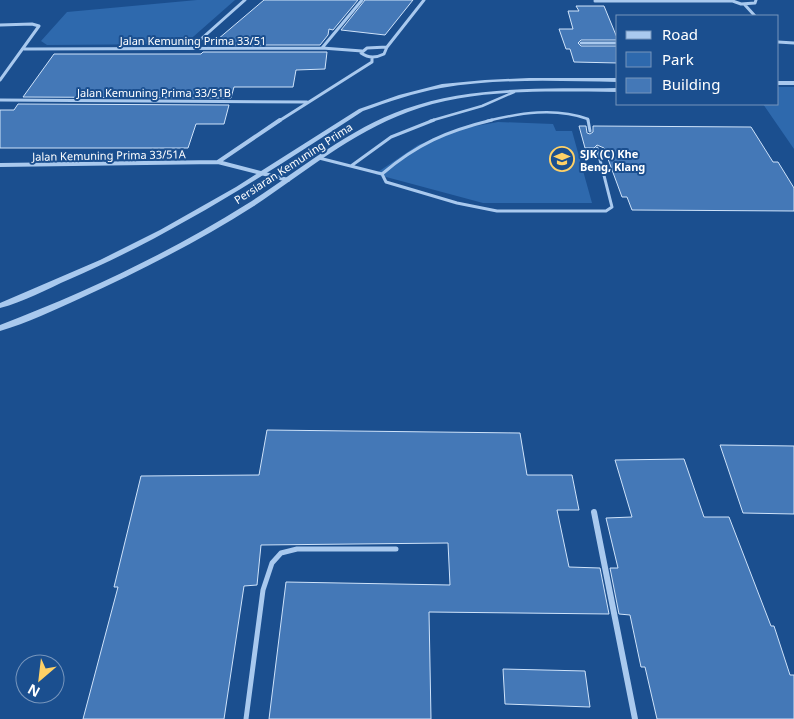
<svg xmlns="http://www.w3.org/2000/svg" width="794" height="719" font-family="'Noto Sans',sans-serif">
	<rect width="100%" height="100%" fill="#1b4f8f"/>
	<!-- green -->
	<path fill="#2e69ad" d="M197 0H235L185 44 47 45 41 41 67 12Z
		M778 87H794V149L763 104H778Z
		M498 122 553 124 556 131H572L592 203H483L375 174 418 145 465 128Z"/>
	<!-- building -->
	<path fill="#4478b7" stroke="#cfe3fa" d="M264 0H358L333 30 329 29 328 35 320 45H211Z
		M365 0H413L385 35 341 30Z
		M576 6H604L618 40H581L578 43 581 46H618V63L574 62 570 49H566L559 29H573L568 11H579Z
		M203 52H327L325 69 296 70 293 87H234L231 98 23 97 54 54H201Z
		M18 104 229 105 224 124H196L188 148H0V110H14Z
		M579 126H586L587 133 590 134 593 132V126L751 127 773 162H778L794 188V211L632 210 627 197H622L604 148 597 145 594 148H585Z
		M267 430 520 433 527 475H572L579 510H557L569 567 600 568 609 614 429 612 431 719H269L286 582 450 585 448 543 261 545 257 585 244 586 224 719H83L118 587H114L141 476 259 475Z
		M720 445 794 446V514L743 513Z
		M684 459 704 517H729L771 626H774L790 675H794V719H657L645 667H641L630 615 619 614 610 568H618L606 518 632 517 615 460Z
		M503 669 585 671 590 707 505 704Z"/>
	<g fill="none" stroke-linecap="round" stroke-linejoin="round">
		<!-- service-far2 -->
		<path stroke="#a9c9ee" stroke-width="2.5" d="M430 121 482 106 514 92
			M487 121C520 113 555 107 588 119V121"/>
		<!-- service-far1 -->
		<path stroke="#a9c9ee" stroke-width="3" d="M492 120C447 131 417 144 382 174L386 182 457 203 497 211H606L612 207 597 148
			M588 120 590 131
			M319 158 382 174
			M351 166 391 137 434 120"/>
		<!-- service -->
		<path stroke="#a9c9ee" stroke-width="5" d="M246 719 263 590 272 563 281 553 297 549H396"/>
		<!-- minor-far2 -->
		<path stroke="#a9c9ee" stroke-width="3" d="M730 0 741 4 755 3 756 0
			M595 1H731
			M745 5 755 16
			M0 25 32 24 39 26 0 80
			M778 42 794 43
			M581 43H618
			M387 47 384 54C376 58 368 58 361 53L367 48Z
			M387 47 424 0
			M191 48 245 0
			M322 48 362 0
			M24 49 322 48 362 51
			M0 100 307 102
			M279 121 372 62V57"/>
		<!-- minor-far1 -->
		<path stroke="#a9c9ee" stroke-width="4" d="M218 162 280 120
			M0 165 218 162 288 180"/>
		<!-- minor -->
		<path stroke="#a9c9ee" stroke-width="6" d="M594 512 635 719"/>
		<!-- tertiary -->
		<path fill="#a9c9ee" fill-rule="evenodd" d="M529 78H618V82C559 81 499 78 441 88 414 93 388 102 363 111 268 173 174 234 70 279 47 289 24 302 0 308V303L100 260 160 230 236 187 359 109 399 95 442 84 485 80Z
			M778 81H794V85H778Z
			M618 88V92C549 92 474 87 408 112 351 133 304 173 254 206 199 241 140 271 81 298 55 310 27 323 0 331V325C86 292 169 253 247 204 299 171 346 130 405 109 472 85 547 89 618 88Z"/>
	</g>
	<!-- icons -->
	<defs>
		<symbol id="school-ring" viewBox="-11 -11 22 22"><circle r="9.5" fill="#1b4f8f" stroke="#ffd166" stroke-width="1.5"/><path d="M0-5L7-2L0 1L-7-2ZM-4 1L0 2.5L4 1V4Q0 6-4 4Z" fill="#ffd166"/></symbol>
	</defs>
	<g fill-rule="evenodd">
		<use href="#school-ring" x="548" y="145" width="28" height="28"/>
	</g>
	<g text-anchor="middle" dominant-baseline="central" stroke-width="4" stroke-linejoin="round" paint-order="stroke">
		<!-- far-street labels -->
		<g font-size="11" fill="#fff" stroke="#1b4f8f">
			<text x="193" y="40">Jalan Kemuning Prima 33/51</text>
			<text x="154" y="92">Jalan Kemuning Prima 33/51B</text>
			<text transform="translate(109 155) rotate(-1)">Jalan Kemuning Prima 33/51A</text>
			<text transform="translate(293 163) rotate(-33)">Persiaran Kemuning Prima</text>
		</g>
		<!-- far-poi labels -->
		<g font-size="11" font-weight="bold" fill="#fff" stroke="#1b4f8f" text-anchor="start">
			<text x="580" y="153">SJK (C) Khe<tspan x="580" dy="13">Beng, Klang</tspan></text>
		</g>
	</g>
	<!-- legend -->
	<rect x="616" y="15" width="162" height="90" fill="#1b4f8f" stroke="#7695bc"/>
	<rect x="626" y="31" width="25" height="8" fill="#a9c9ee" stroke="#7695bc"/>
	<text x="662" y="40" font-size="15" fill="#ffffff">Road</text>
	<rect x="626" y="52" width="25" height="15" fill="#2e69ad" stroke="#7695bc"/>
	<text x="662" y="65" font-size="15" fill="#ffffff">Park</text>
	<rect x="626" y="78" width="25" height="15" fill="#4478b7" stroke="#7695bc"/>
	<text x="662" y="90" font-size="15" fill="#ffffff">Building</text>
	<!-- north arrow -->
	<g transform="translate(40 679) rotate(208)"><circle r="24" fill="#1b4f8f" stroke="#7695bc"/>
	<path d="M0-4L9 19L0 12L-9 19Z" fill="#ffd166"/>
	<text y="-8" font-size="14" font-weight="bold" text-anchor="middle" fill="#ffffff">N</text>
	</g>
</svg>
